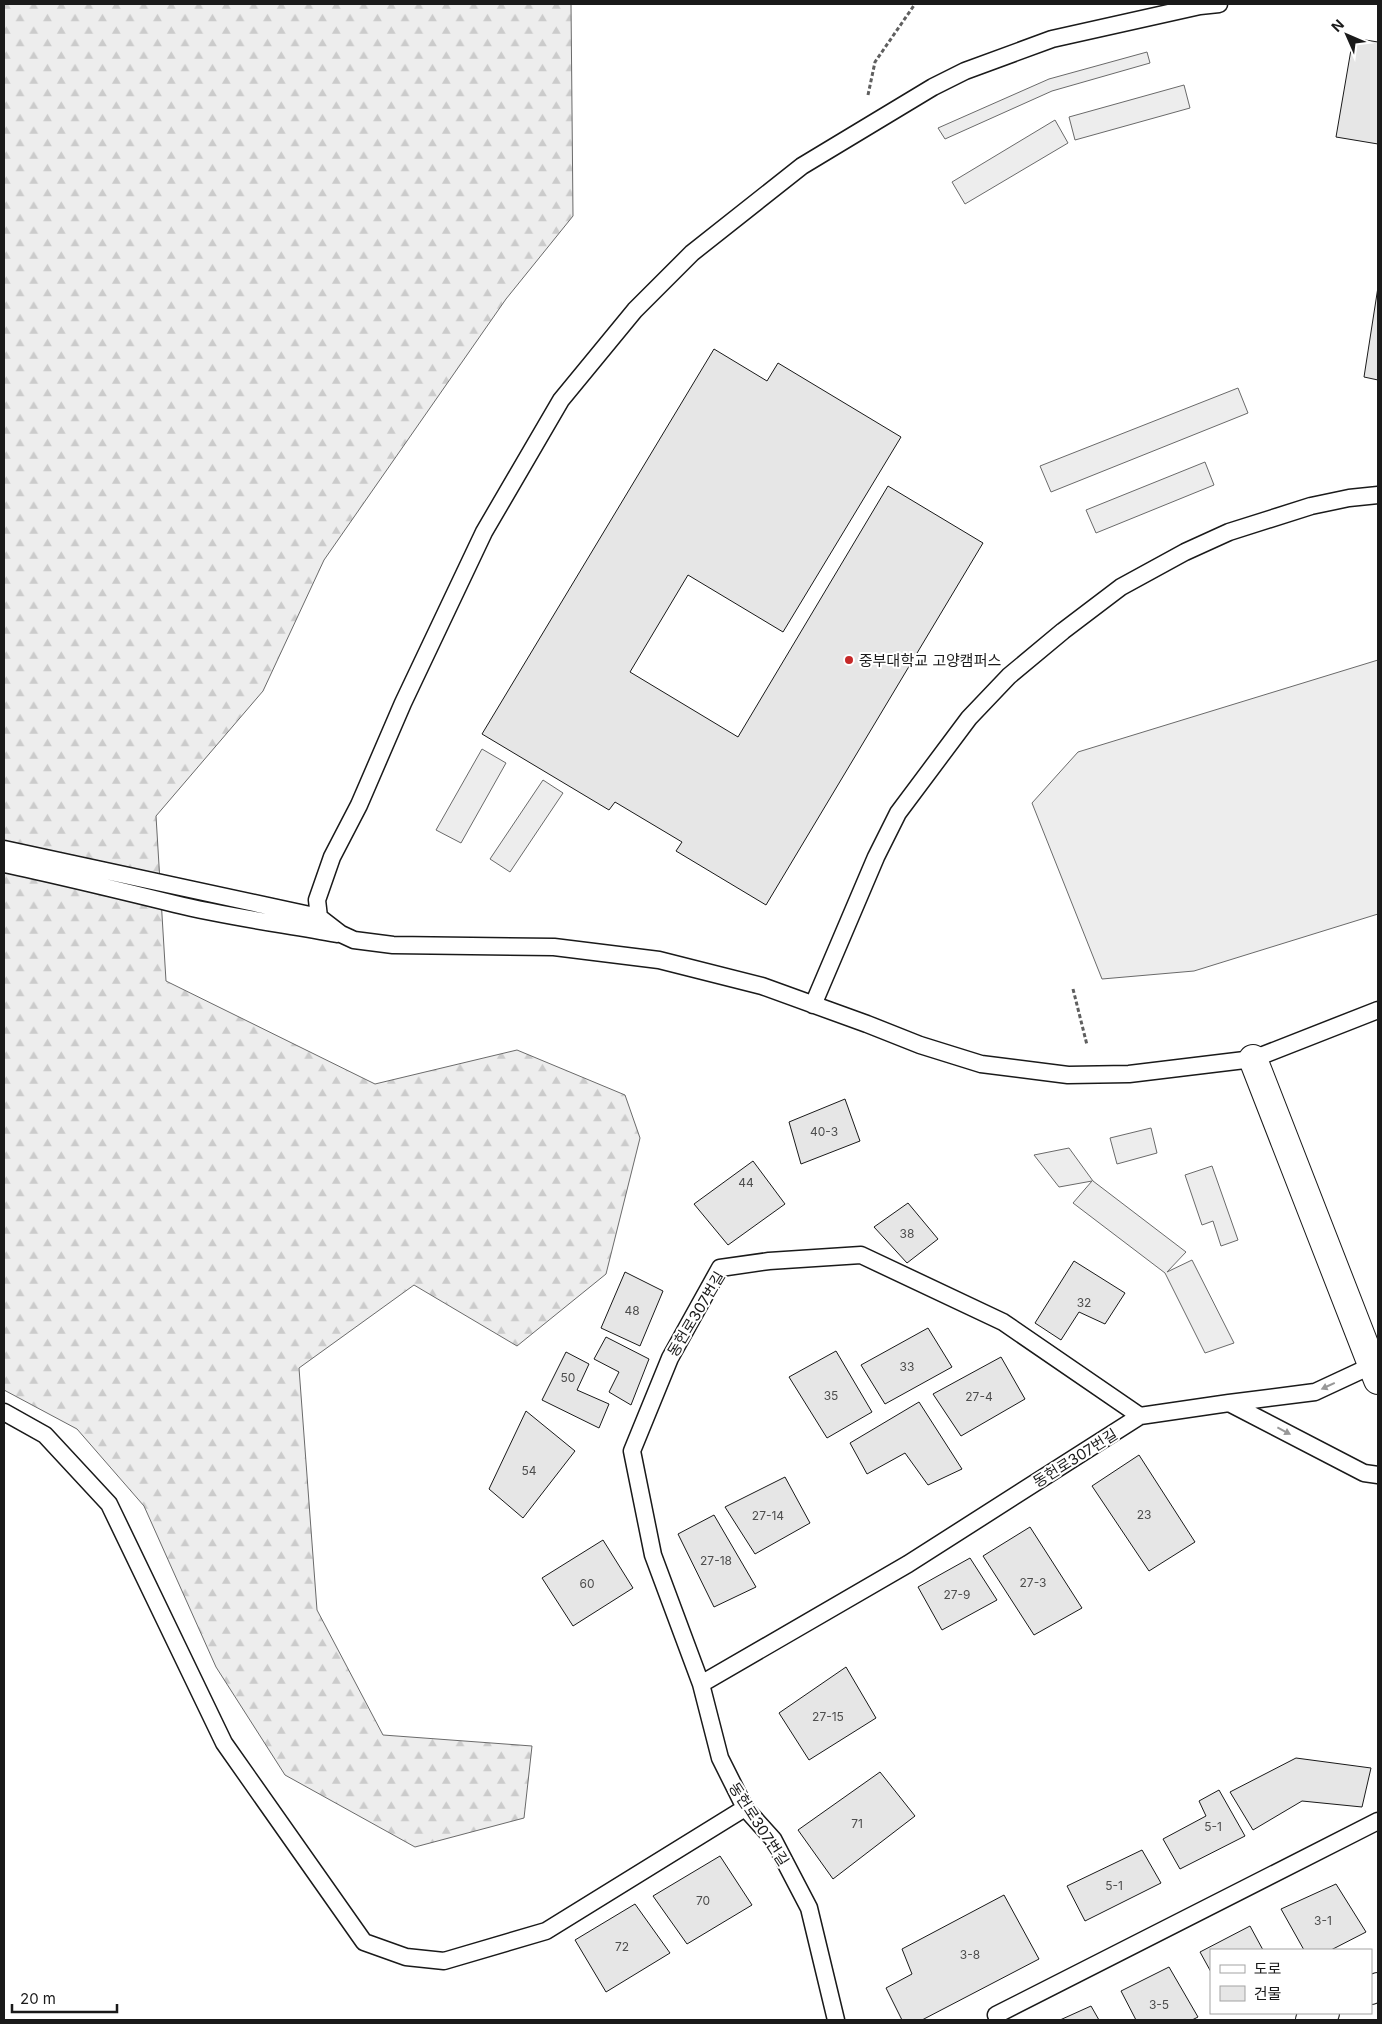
<svg xmlns="http://www.w3.org/2000/svg" width="1382" height="2024" font-family="Inter,'Noto Sans KR',sans-serif">
	<defs>
		<pattern id="forest-firs" width="22" height="20" patternUnits="userSpaceOnUse" patternTransform="scale(1.25)"><rect width="22" height="20" fill="#ededed"/><path d="M5 1l3.5 6h-7zM16 11l3.5 6h-7z" fill="#cbcbcb"/></pattern>
	</defs>
	<rect width="100%" height="100%" fill="#fff"/>
	<!-- built -->
	<path fill="#ededed" stroke="#6a6a6a" d="M1147 52 1150 63 1052 91 945 139 938 128 1049 79Z
		M1184 85 1190 108 1075 140 1069 117Z
		M1055 120 1068 143 965 204 952 182Z
		M1238 388 1248 413 1051 492 1040 466Z
		M1205 462 1214 485 1096 533 1086 510Z
		M1378 660V914L1194 971 1102 979 1032 803 1078 752Z
		M482 749 506 763 461 843 436 830Z
		M543 780 563 793 510 872 490 859Z
		M1151 1128 1157 1153 1117 1164 1110 1138Z
		M1069 1148 1093 1181 1186 1252 1167 1272 1192 1260 1234 1343 1205 1353 1165 1273 1073 1203 1092 1181 1059 1187 1034 1155Z
		M1212 1166 1238 1240 1221 1246 1213 1221 1202 1225 1185 1175Z"/>
	<!-- forest -->
	<path fill="url(#forest-firs)" stroke="#6a6a6a" d="M4 4H571L573 216 506 299 324 560 263 691 156 816 166 981 375 1084 517 1050 625 1095 640 1138 606 1274 517 1346 414 1285 299 1368 317 1610 383 1735 532 1746 524 1818 415 1847 285 1775 216 1667 144 1506 77 1429 4 1390Z"/>
	<!-- building -->
	<path fill="#e6e6e6" stroke="#1a1a1a" d="M1353 38 1378 42V144L1336 137Z
		M1378 287V380L1364 377Z
		M714 349 767 381 778 363 901 437 783 632 688 575 630 672 738 737 888 486 983 543 766 905 676 851 682 842 615 802 609 810 482 734Z
		M845 1099 860 1141 801 1164 789 1122Z
		M753 1161 785 1204 728 1245 694 1204Z
		M908 1203 938 1239 907 1263 874 1227Z
		M1074 1261 1125 1293 1105 1324 1079 1312 1061 1340 1035 1323Z
		M625 1272 663 1291 640 1346 601 1328Z
		M928 1328 952 1367 885 1404 861 1365Z
		M606 1337 649 1359 631 1405 609 1392 619 1372 594 1359Z
		M836 1351 872 1412 827 1438 789 1377Z
		M566 1352 589 1364 577 1390 609 1404 599 1428 542 1400Z
		M1001 1357 1025 1399 961 1436 933 1394Z
		M919 1402 962 1469 928 1485 905 1453 867 1474 850 1443Z
		M526 1411 575 1451 523 1518 489 1489Z
		M1139 1455 1195 1542 1149 1571 1092 1486Z
		M785 1477 810 1523 755 1554 725 1507Z
		M714 1515 756 1587 714 1607 678 1534Z
		M1030 1527 1082 1608 1034 1635 983 1556Z
		M603 1540 633 1588 573 1626 542 1578Z
		M970 1558 997 1600 942 1630 918 1587Z
		M846 1667 876 1718 809 1760 779 1713Z
		M1296 1758 1371 1768 1362 1807 1302 1801 1253 1830 1230 1792Z
		M880 1772 915 1816 833 1879 798 1830Z
		M1219 1790 1245 1836 1180 1869 1163 1839 1206 1816 1199 1801Z
		M1142 1850 1161 1883 1085 1921 1067 1886Z
		M720 1856 752 1905 687 1944 653 1896Z
		M1336 1884 1366 1932 1331 1950H1304L1281 1909Z
		M1004 1895 1039 1959 922 2020H902L886 1988 912 1974 902 1949Z
		M635 1904 670 1953 606 1992 575 1940Z
		M1250 1926 1263 1950H1211V1972L1200 1952Z
		M1169 1967 1198 2017 1192 2020H1136L1121 1991Z
		M1091 2006 1099 2020H1060Z"/>
	<g fill="none" stroke-linecap="round" stroke-linejoin="round">
		<defs>
			<path id="service" d="M1219 4 1200 6 1052 39 965 71 933 87 802 166 692 253 635 310 561 400 484 532 403 703 359 805 332 857 317 900 319 917 341 934 354 940 393 945 554 947 659 960 762 986 867 1024 920 1045 981 1064 1068 1075 1129 1074 1253 1059 1378 1010
				M4 849 319 917
				M4 864C61 876 118 890 175 904 228 917 283 924 337 934
				M813 1005 876 857 898 813 969 718 1009 676 1063 631 1121 587 1185 552 1229 532 1311 506 1349 498 1378 495
				M1373 1365 1315 1392 1229 1403 1364 1473 1378 1475
				M4 1412 45 1435 109 1504 224 1743 364 1942 406 1957 444 1961 546 1931 745 1808
				M701 1684 908 1564 1140 1416
				M996 2015 1378 1821
				M836 2020 809 1908 773 1839 745 1808 720 1758 701 1684 653 1555 632 1451 670 1358 720 1268 769 1261 861 1255 1003 1322 1140 1416 1229 1403"/>
			<path id="minor" d="M1253 1059 1378 1380"/>
			<path id="tertiary" d="M1371 1990 1378 1987
				M1310 2020 1325 2013"/>
		</defs>
		<!-- service casing -->
		<use href="#service" stroke="#1a1a1a" stroke-width="19"/>
		<!-- minor casing -->
		<use href="#minor" stroke="#1a1a1a" stroke-width="30"/>
		<!-- tertiary casing -->
		<use href="#tertiary" stroke="#1a1a1a" stroke-width="30"/>
		<!-- path -->
		<path stroke="#5f5f5f" stroke-width="3" stroke-dasharray="4 2.5" stroke-linecap="butt" d="M868 95 875 62 915 4
			M1073 989 1087 1045"/>
		<!-- service -->
		<use href="#service" stroke="#fff" stroke-width="16"/>
		<!-- minor -->
		<use href="#minor" stroke="#fff" stroke-width="28"/>
		<!-- tertiary -->
		<use href="#tertiary" stroke="#fff" stroke-width="28"/>
	</g>
	<!-- one-way arrows -->
	<defs><path id="oneway-solid" d="M-6-.8H1V-3.2L6.5 0L1 3.2V.8H-6Z" transform="scale(1.25)"/></defs>
	<g fill="#989898">
		<use href="#oneway-solid" transform="translate(1328 1386) rotate(155)"/>
		<use href="#oneway-solid" transform="translate(1284 1431) rotate(28)"/>
	</g>
	<!-- markers -->
	<circle fill="#c62828" stroke="#fff" stroke-width="2" cx="849" cy="660" r="5"/>
	<g text-anchor="middle" dominant-baseline="central" stroke-width="4" stroke-linejoin="round" paint-order="stroke">
		<!-- number labels -->
		<g font-size="12" fill="#4d4d4d">
			<text x="824" y="1131">40-3</text>
			<text x="746" y="1182">44</text>
			<text x="907" y="1233">38</text>
			<text x="1084" y="1302">32</text>
			<text x="632" y="1310">48</text>
			<text x="907" y="1366">33</text>
			<text x="568" y="1377">50</text>
			<text x="831" y="1395">35</text>
			<text x="979" y="1396">27-4</text>
			<text x="529" y="1470">54</text>
			<text x="1144" y="1514">23</text>
			<text x="768" y="1515">27-14</text>
			<text x="716" y="1560">27-18</text>
			<text x="1033" y="1582">27-3</text>
			<text x="587" y="1583">60</text>
			<text x="957" y="1594">27-9</text>
			<text x="828" y="1716">27-15</text>
			<text x="857" y="1823">71</text>
			<text x="1213" y="1826">5-1</text>
			<text x="1114" y="1885">5-1</text>
			<text x="703" y="1900">70</text>
			<text x="1323" y="1920">3-1</text>
			<text x="622" y="1946">72</text>
			<text x="970" y="1954">3-8</text>
			<text x="1159" y="2004">3-5</text>
		</g>
		<!-- poi labels -->
		<g font-size="15" fill="#1a1a1a" stroke="#fff" text-anchor="start">
			<text x="859" y="660">중부대학교 고양캠퍼스</text>
		</g>
		<!-- street labels -->
		<g font-size="15" fill="#1a1a1a" stroke="#fff">
			<text transform="translate(696 1314) rotate(-59)">동헌로307번길</text>
			<text transform="translate(1075 1458) rotate(-32)">동헌로307번길</text>
			<text transform="translate(759 1824) rotate(57)">동헌로307번길</text>
		</g>
	</g>
	<!-- border -->
	<rect width="1382" height="2024" fill="none" stroke="#1a1a1a" stroke-width="10"/>
	<!-- legend -->
	<rect x="1210" y="1949" width="162" height="65" fill="#ffffff" stroke="#a3a3a3"/>
	<rect x="1220" y="1965" width="25" height="8" fill="#ffffff" stroke="#a3a3a3"/>
	<text x="1254" y="1974" font-size="15" fill="#1a1a1a">도로</text>
	<rect x="1220" y="1986" width="25" height="15" fill="#e6e6e6" stroke="#a3a3a3"/>
	<text x="1254" y="1999" font-size="15" fill="#1a1a1a">건물</text>
	<!-- north arrow -->
	<g transform="translate(1347 35) rotate(315)" stroke="#ffffff" stroke-width="4" paint-order="stroke">
	<path d="M0-4L9 19L0 12L-9 19Z" fill="#1a1a1a"/>
	<text y="-8" font-size="14" font-weight="bold" text-anchor="middle" fill="#1a1a1a">N</text>
	</g>
	<!-- scale -->
	<path d="M12 2004v8h105v-8" fill="none" stroke="#1a1a1a" stroke-width="2.5"/>
	<text x="20" y="2004" font-size="15" fill="#1a1a1a" stroke="#ffffff" stroke-width="4" paint-order="stroke">20 m</text>
</svg>
